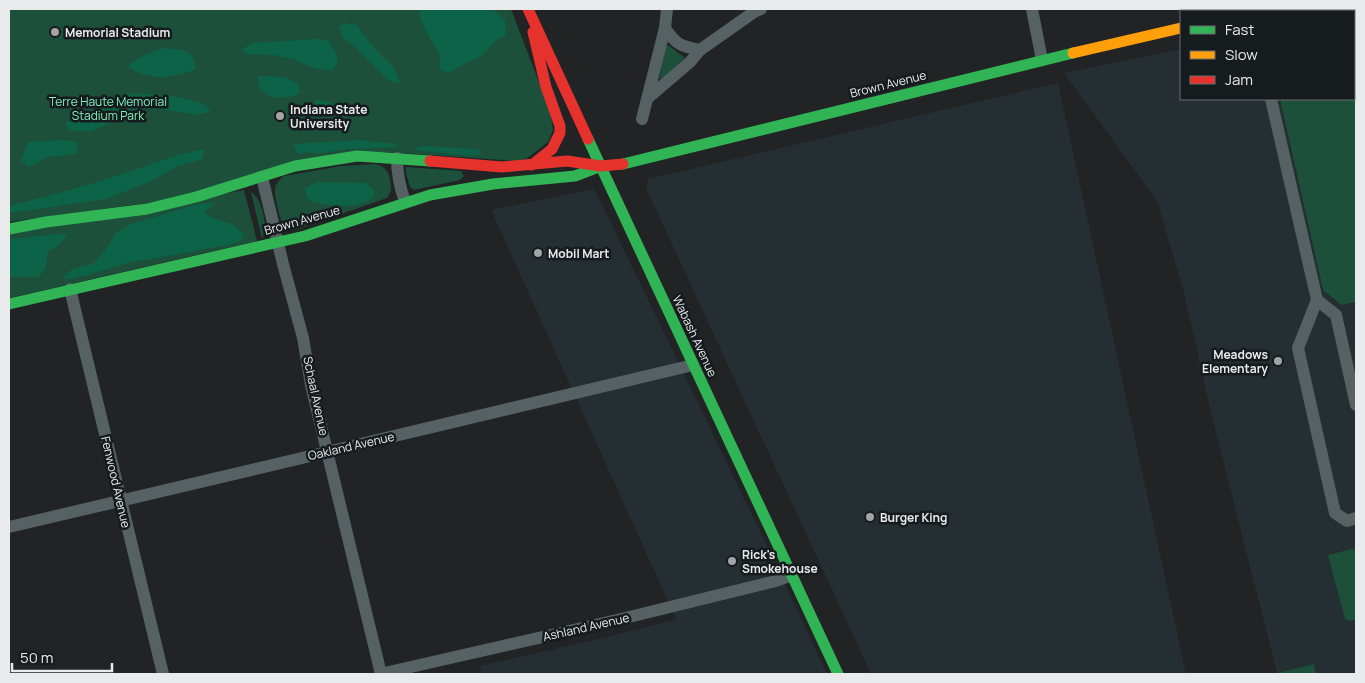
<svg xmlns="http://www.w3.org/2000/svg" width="1365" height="683" font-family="Manrope,sans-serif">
	<rect width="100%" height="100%" fill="#212325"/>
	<!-- built -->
	<path fill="#252e33" d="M1181 49V99H1280L1323 290 1340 305 1356 302V674H1316L1313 664 1277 673 1212 417 1183 289 1157 201 1064 73Z
		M1058 83 1186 674H871L646 188 648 179Z
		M593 189 599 198 771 554 827 674H482L480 666 619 634 676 619 491 210Z"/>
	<!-- green -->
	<path fill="#1c503b" d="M9 9H511L550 111 553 130 548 142 526 159 516 161 384 152 154 202 9 222Z
		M1356 9V302L1341 305 1323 290 1280 99H1354V11H1346Z
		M668 45 685 58 664 77 660 79H659L666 47Z
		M376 164C389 167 391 178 391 191L387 198 295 230C290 230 287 229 284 225 280 220 274 196 275 189 276 183 280 179 284 176L341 166Z
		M406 167 461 171 464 176 460 180 414 190 410 187 406 173Z
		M244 190 257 241 9 298V234Z
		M251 192C262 198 269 228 262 239Z
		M1356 548V620L1349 621 1345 619 1328 555Z
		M1314 664 1316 674H1278L1277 673Z"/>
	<!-- forest -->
	<path fill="#0d6347" d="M419 9H490L498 13 505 20 506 34 494 42 482 56 472 60 449 73 440 69V55L428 35 420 17Z
		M345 23 356 25 375 49 395 69 400 83 389 81 355 47 343 38 339 27Z
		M316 39 329 41 336 53 338 62 332 71 313 68 292 59 274 55 248 54 242 49 253 43Z
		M164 48C183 50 193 48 196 69 172 78 150 82 128 66L142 56Z
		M258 76 284 77 298 83 300 92 295 96 272 98 259 88Z
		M137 93 177 97 202 103 211 111 198 115 169 110 141 108 128 111 117 120 91 131H70L65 123 107 107 122 96Z
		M316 100 329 101 338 108C330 116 319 112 310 109Z
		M66 140 78 143 77 154 48 157 29 167 21 161 28 142Z
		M359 140 395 144 399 147 347 149 316 154 308 152 299 154 292 145 309 143Z
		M422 146 475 149 481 151 479 155 469 156 417 150 414 148Z
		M205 149 202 159 178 166 149 182 106 199 9 213V206C44 197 78 188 113 177 143 167 173 155 205 149Z
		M317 182 365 183 372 188 375 193 373 197C367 202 362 204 355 205 346 206 312 206 307 197 306 194 306 191 305 189Z
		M214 203 204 213 215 219 232 224 244 234 240 241 227 245 152 259 130 262 88 275 73 278 62 279 71 270 94 263 106 249 116 233 128 225 198 204Z
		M68 233 59 245 48 251 45 269 39 277H9V239Z"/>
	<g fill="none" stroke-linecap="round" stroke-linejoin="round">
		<!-- street -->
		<path stroke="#556162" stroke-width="12" d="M1032 9 1042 60
			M665 28C676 45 681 46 700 50
			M648 98 690 62 700 50 754 12 761 9
			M1271 99 1317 300 1298 348 1335 513 1347 521 1356 518
			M642 119 665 28 667 9
			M397 158C397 174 400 188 405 202
			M262 177 283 264 303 338 311 385 381 674
			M70 289 163 674
			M1317 300 1336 315 1356 405
			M9 527C237 473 465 421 693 365
			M380 674 617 620 776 581 792 575"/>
		<!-- fast -->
		<path stroke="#30b455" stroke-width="11" d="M1251 11 1261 9
			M588 139 838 674
			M623 164 1073 53
			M9 229 46 222 147 209 196 197 295 166 357 156 430 161
			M9 304 305 236 430 195 493 184 575 176 601 166"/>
		<!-- slow -->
		<path stroke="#ff9f0a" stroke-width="11" d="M1073 53 1181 28"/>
		<!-- jam -->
		<path stroke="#e5322d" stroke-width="11" d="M528 9 588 139
			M430 161 502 167 567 161 601 166 623 164
			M532 165 552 149 560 133V126L546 87 533 32"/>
	</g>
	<!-- markers -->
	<g fill="#a2a4a6" stroke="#161b1d" stroke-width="2">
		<circle cx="55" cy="32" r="5"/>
		<circle cx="280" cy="116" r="5"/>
		<circle cx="538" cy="253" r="5"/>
		<circle cx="1278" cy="361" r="5"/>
		<circle cx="870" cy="517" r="5"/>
		<circle cx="732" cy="561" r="5"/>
	</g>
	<g text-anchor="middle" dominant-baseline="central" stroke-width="5" stroke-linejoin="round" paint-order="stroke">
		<!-- poi labels -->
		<g font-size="12" font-weight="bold" fill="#e8eaec" stroke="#161b1d" text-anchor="start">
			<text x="65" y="32">Memorial Stadium</text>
			<text x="290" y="109">Indiana State<tspan x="290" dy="14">University</tspan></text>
			<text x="548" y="253">Mobil Mart</text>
			<text x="1268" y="354" text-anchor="end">Meadows<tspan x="1268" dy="14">Elementary</tspan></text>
			<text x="880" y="517">Burger King</text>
			<text x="742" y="554">Rick's<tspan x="742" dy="14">Smokehouse</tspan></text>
		</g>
		<!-- street labels -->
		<g font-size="12" fill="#e8eaec" stroke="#161b1d">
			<text transform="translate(888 84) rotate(-14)">Brown Avenue</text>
			<text transform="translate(302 220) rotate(-16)">Brown Avenue</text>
			<text transform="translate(695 336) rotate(65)">Wabash Avenue</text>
			<text transform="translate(316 396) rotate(78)">Schaal Avenue</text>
			<text transform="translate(351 446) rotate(-13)">Oakland Avenue</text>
			<text transform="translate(116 482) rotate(77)">Fenwood Avenue</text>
			<text transform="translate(586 627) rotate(-13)">Ashland Avenue</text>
		</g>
		<!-- park labels -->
		<g font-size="12" fill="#7ff3c0" stroke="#161b1d">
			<text x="108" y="101">Terre Haute Memorial<tspan x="108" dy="14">Stadium Park</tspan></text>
		</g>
	</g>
	<!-- border -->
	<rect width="1365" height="683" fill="none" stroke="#e8eaec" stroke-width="20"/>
	<!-- legend -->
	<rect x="1180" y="10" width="175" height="90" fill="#161b1d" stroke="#6a6e70"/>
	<rect x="1190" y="26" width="25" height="8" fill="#30b455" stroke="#6a6e70"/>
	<text x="1225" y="35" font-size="15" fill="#e8eaec">Fast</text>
	<rect x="1190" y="51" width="25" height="8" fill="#ff9f0a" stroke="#6a6e70"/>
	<text x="1225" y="60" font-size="15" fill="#e8eaec">Slow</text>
	<rect x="1190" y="76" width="25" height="8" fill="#e5322d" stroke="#6a6e70"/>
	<text x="1225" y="85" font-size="15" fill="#e8eaec">Jam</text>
	<!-- scale -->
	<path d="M12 663v8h100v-8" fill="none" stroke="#e8eaec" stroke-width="2.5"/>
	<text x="20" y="663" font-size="15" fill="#e8eaec" stroke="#161b1d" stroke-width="4" paint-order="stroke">50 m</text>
</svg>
